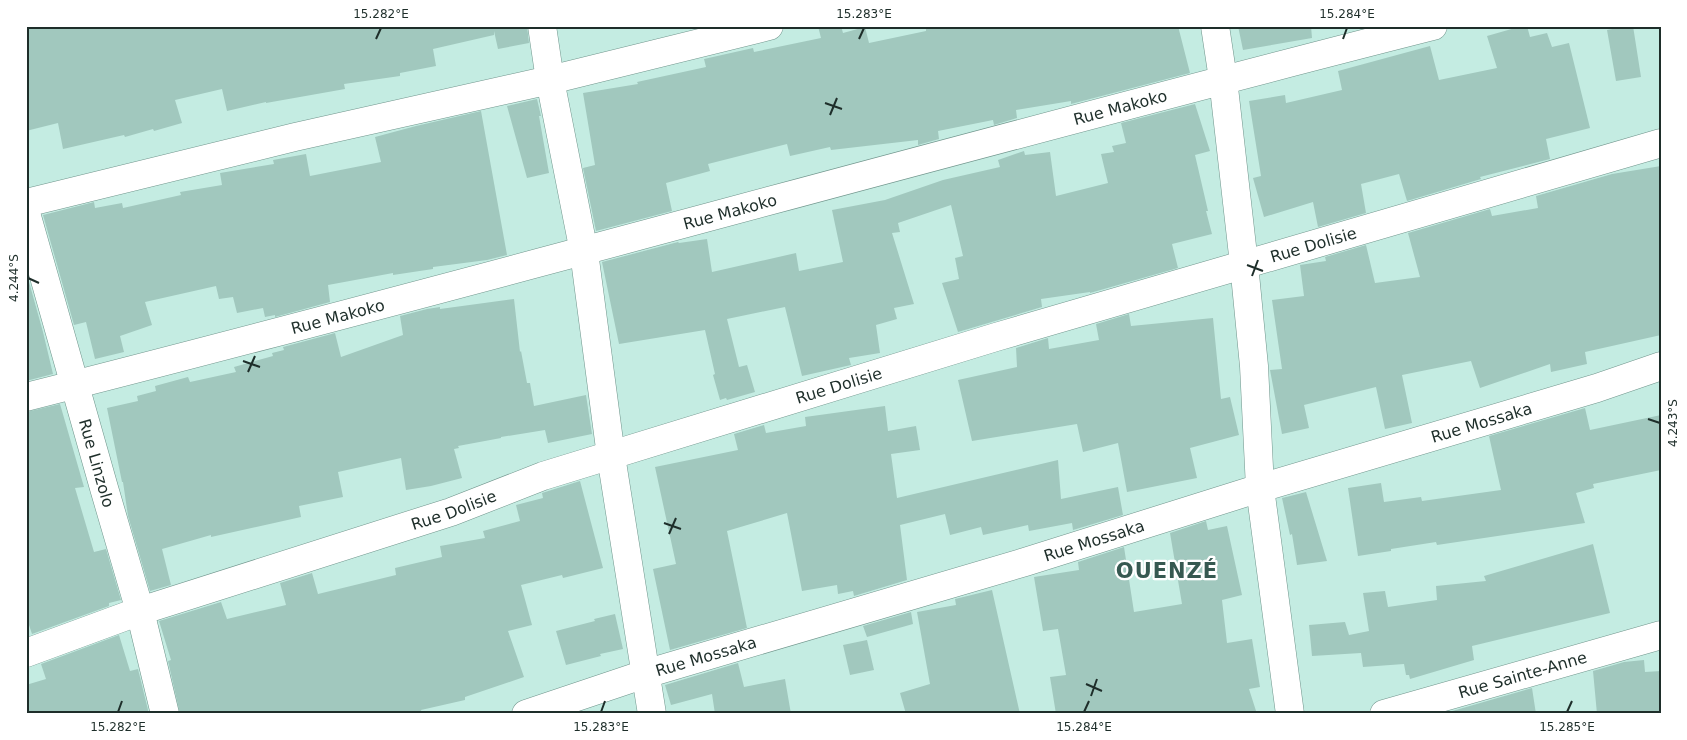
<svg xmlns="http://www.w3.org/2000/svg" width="1687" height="740" font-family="'DejaVu Sans',sans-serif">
	<rect width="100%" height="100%" fill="#c4ece2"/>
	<!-- building -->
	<path fill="#a1c8be" d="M26 26H527L529 43 498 49 494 31V35L433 49 436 66 400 73V76L344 84 345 89 266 103V102L227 111 222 89 175 100 182 123 154 131 153 129 125 137 124 135 63 149 58 123 26 131Z
		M818 26H841L843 33 865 27 869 43 926 31V26H1178L1190 73 1071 104V101L1016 110 1017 118 994 125 993 120 938 131 939 139 918 145V140L831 150 830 147 790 156 787 144 708 164 710 171 666 183 672 211 596 231 583 168 595 165 583 93 638 84 637 82 706 67 704 59 753 48 754 52 821 38Z
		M1238 26H1311L1312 38 1243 50Z
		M1522 26H1527L1530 37 1547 33 1552 47 1569 43 1590 128 1546 139 1550 159 1480 177 1481 179 1407 201 1399 174 1361 184 1366 213 1318 227 1313 202 1264 217 1253 178 1261 176 1249 101 1285 95 1286 103 1342 90 1338 71 1430 46 1439 80 1497 68 1487 36Z
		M1628 26H1633L1641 77 1616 81 1607 30Z
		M537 99 541 116H539L549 173 527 178 507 106Z
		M1195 104 1210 151 1195 155 1208 211H1206L1212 234 1172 244 1178 268 1090 293V292L1041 299 1042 307 958 332 942 283 959 279 955 258 963 256 951 205 898 223 900 232 892 233 914 304 894 308 897 319 876 325 880 353 849 358 851 365 802 376 785 307 727 319 739 367 747 365 755 392 727 400 726 398 720 400 713 375 715 374 705 330 619 344 602 262 678 242 679 243 707 239 712 272 796 253 799 271 843 262 832 210 885 200 943 180 1000 167 998 160 1024 151 1025 155 1050 152 1056 196 1108 183 1101 154 1114 152 1112 146 1126 143 1121 123Z
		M481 111 507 255 487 260 433 267V269L393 275V273L328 285 330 302 275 317V315L265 317 263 308 237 313 233 297 219 299 216 286 145 302 152 325 120 336 124 352 95 359 86 322 74 325 43 215 94 202 95 208 122 203 123 208 181 195 180 192 222 185 220 173 274 164 273 160 306 154 310 176 381 162 375 137 416 126Z
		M1661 166V335L1585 352 1587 364 1551 372 1550 364 1480 388 1471 361 1402 375 1412 423 1385 429 1376 387 1304 405 1309 428 1282 434 1270 370 1282 369 1272 300 1304 296 1300 265 1326 261 1325 257 1366 245 1375 283 1420 277 1408 233 1490 209 1492 216 1538 208 1536 196 1612 174Z
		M26 271 43 332 53 374 26 381Z
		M514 299 520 352 521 351 527 383H530L534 406 586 395 592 434 548 443 545 430 501 437V438L458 446 459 448 454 449 462 478 431 486 406 490 401 458 338 472 343 497 299 506 301 517 211 537V535L162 549 171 585 150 591 128 516 123 482H122L107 408 138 401 137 396 156 391 155 386 188 377 190 382 236 372 234 367 273 356 272 353 284 350 283 347 335 333 341 357 403 335 400 316 427 309 440 307V309Z
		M1129 314 1131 326 1213 318 1221 399 1230 397 1239 435 1190 448 1197 478 1127 492 1118 443 1083 452 1077 424 972 441 958 380 1017 367 1016 348 1048 338 1049 349 1099 340 1096 324Z
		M60 404 84 487 75 488 94 552 106 549 121 600 109 603V606L32 634 26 616V412Z
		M885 406 888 431 916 426 920 450 891 454 897 498 1058 460 1061 499 1118 487 1123 515 1073 530 1072 523 1029 531 1028 525 983 535 981 527 950 535 945 514 900 525 907 580 854 596 853 591 838 594 837 585 802 591 787 513 727 531 747 628 670 650 653 569 676 564 655 467 738 450 734 434 764 425 766 433 806 426 805 417Z
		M1585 408 1590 430 1661 415V470L1593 484 1594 488 1576 493 1585 523 1437 545 1436 542 1391 549V551L1358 556 1348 488 1381 483 1384 502 1421 497 1422 501 1501 490 1489 436Z
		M580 481 603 568 563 578 562 575 521 585 532 625 508 631 524 677 465 697V700L421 710 422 714H180L168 661 171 660 159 621 221 602 227 619 286 605 280 583 312 573 318 594 396 575 395 568 442 557 440 546 485 538 483 531 520 521 516 505 543 498 542 493Z
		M1306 492 1327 561 1297 565 1292 534 1290 535 1282 498Z
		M1206 521 1208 530 1227 526 1242 595 1222 600 1227 643 1252 639 1260 687 1249 689 1257 714H1056L1050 677 1066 675 1058 629 1043 631 1034 577 1079 570 1078 562 1124 547 1134 612 1182 604 1170 533Z
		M1593 544 1610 613 1472 646 1474 660 1410 679 1409 675H1406L1404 664 1363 667 1361 653 1312 656 1309 625 1345 622 1349 635 1369 631 1363 593 1385 591 1388 607 1437 600 1436 586 1486 581 1484 576Z
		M992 590 1020 714H906L900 693 930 684 917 612 956 605 955 599Z
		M911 612 913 624 867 637 863 626Z
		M615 614 623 649 600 654 601 656 566 665 556 631 595 621 594 619Z
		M119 635 130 671 138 669 149 714H26V685L46 679 41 664Z
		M867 640 874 670 850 675 843 645Z
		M1644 660 1645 672 1661 671V714H1597L1593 671 1624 662Z
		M738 663 744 687 785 679 791 714H715L712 694 671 705 665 685Z
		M1532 688 1536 714H1442Z"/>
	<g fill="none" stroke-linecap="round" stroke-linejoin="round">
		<defs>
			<g id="minor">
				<path d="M542 26 550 80 584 252 611 456 652 714"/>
				<path d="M1215 26 1223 79 1244 264 1254 366 1260 488 1290 714"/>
				<path d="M26 203 295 137 550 80 769 26"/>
				<path id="s1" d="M26 213 104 488 140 611 165 714"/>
				<path id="s2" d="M26 397C497 278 963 145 1433 26"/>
				<path id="s3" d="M26 653 140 611 451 512 543 476 996 337 1661 143"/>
				<path id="s4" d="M526 714 645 674 1025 562 1260 488 1597 388 1661 366"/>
				<path id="s5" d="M1384 714 1661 635"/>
			</g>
		</defs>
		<!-- minor casing -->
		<use href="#minor" stroke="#70958c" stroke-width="29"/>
		<!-- minor -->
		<use href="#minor" stroke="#fff" stroke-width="28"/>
	</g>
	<!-- ticks -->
	<path fill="none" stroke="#1e2e2a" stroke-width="2" d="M376 39 381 28M859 39 864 28M1343 39 1347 28M825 103 842 109M830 115 837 98M1247 265 1263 271M1252 276 1258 260M28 278 39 283M243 361 260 367M248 372 255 356M1648 419 1660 423M664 523 681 529M669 534 676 518M1086 684 1102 691M1091 696 1097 679M118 712 122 701M601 712 605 701M1084 712 1089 701M1567 712 1572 701"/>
	<g text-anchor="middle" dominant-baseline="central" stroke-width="4.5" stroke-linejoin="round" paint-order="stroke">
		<!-- street labels -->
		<g font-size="16" fill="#1e2e2a" stroke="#fff">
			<text stroke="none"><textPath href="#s2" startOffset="1132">Rue Makoko</textPath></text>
			<text stroke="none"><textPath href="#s2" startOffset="728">Rue Makoko</textPath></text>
			<text stroke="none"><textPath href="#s3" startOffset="1351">Rue Dolisie</textPath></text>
			<text stroke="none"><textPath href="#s2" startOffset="322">Rue Makoko</textPath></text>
			<text stroke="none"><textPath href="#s3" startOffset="856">Rue Dolisie</textPath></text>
			<text stroke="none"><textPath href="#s4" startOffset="999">Rue Mossaka</textPath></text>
			<text stroke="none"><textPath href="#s1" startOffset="260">Rue Linzolo</textPath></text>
			<text stroke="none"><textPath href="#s3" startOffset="451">Rue Dolisie</textPath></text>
			<text stroke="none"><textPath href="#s4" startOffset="594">Rue Mossaka</textPath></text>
			<text stroke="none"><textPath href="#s4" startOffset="189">Rue Mossaka</textPath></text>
			<text stroke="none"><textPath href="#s5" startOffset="144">Rue Sainte-Anne</textPath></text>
		</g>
		<!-- district labels -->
		<g font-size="21" font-weight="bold" letter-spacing="1" fill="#365951" stroke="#fff">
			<text x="1167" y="571">OUENZÉ</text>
		</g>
	</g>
	<!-- border -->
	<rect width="1687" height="740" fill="none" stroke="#ffffff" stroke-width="55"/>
	<rect x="28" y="28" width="1632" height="684" fill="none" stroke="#1e2e2a" stroke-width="2"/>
	<g font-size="12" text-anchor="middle" fill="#1e2e2a">
		<text x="381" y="18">15.282°E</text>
		<text x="864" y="18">15.283°E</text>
		<text x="1347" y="18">15.284°E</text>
		<text transform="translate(14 278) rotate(-90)" y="4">4.244°S</text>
		<text transform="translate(1673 423) rotate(-90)" y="4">4.243°S</text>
		<text x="118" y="731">15.282°E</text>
		<text x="601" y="731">15.283°E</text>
		<text x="1084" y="731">15.284°E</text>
		<text x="1567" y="731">15.285°E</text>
	</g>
</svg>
